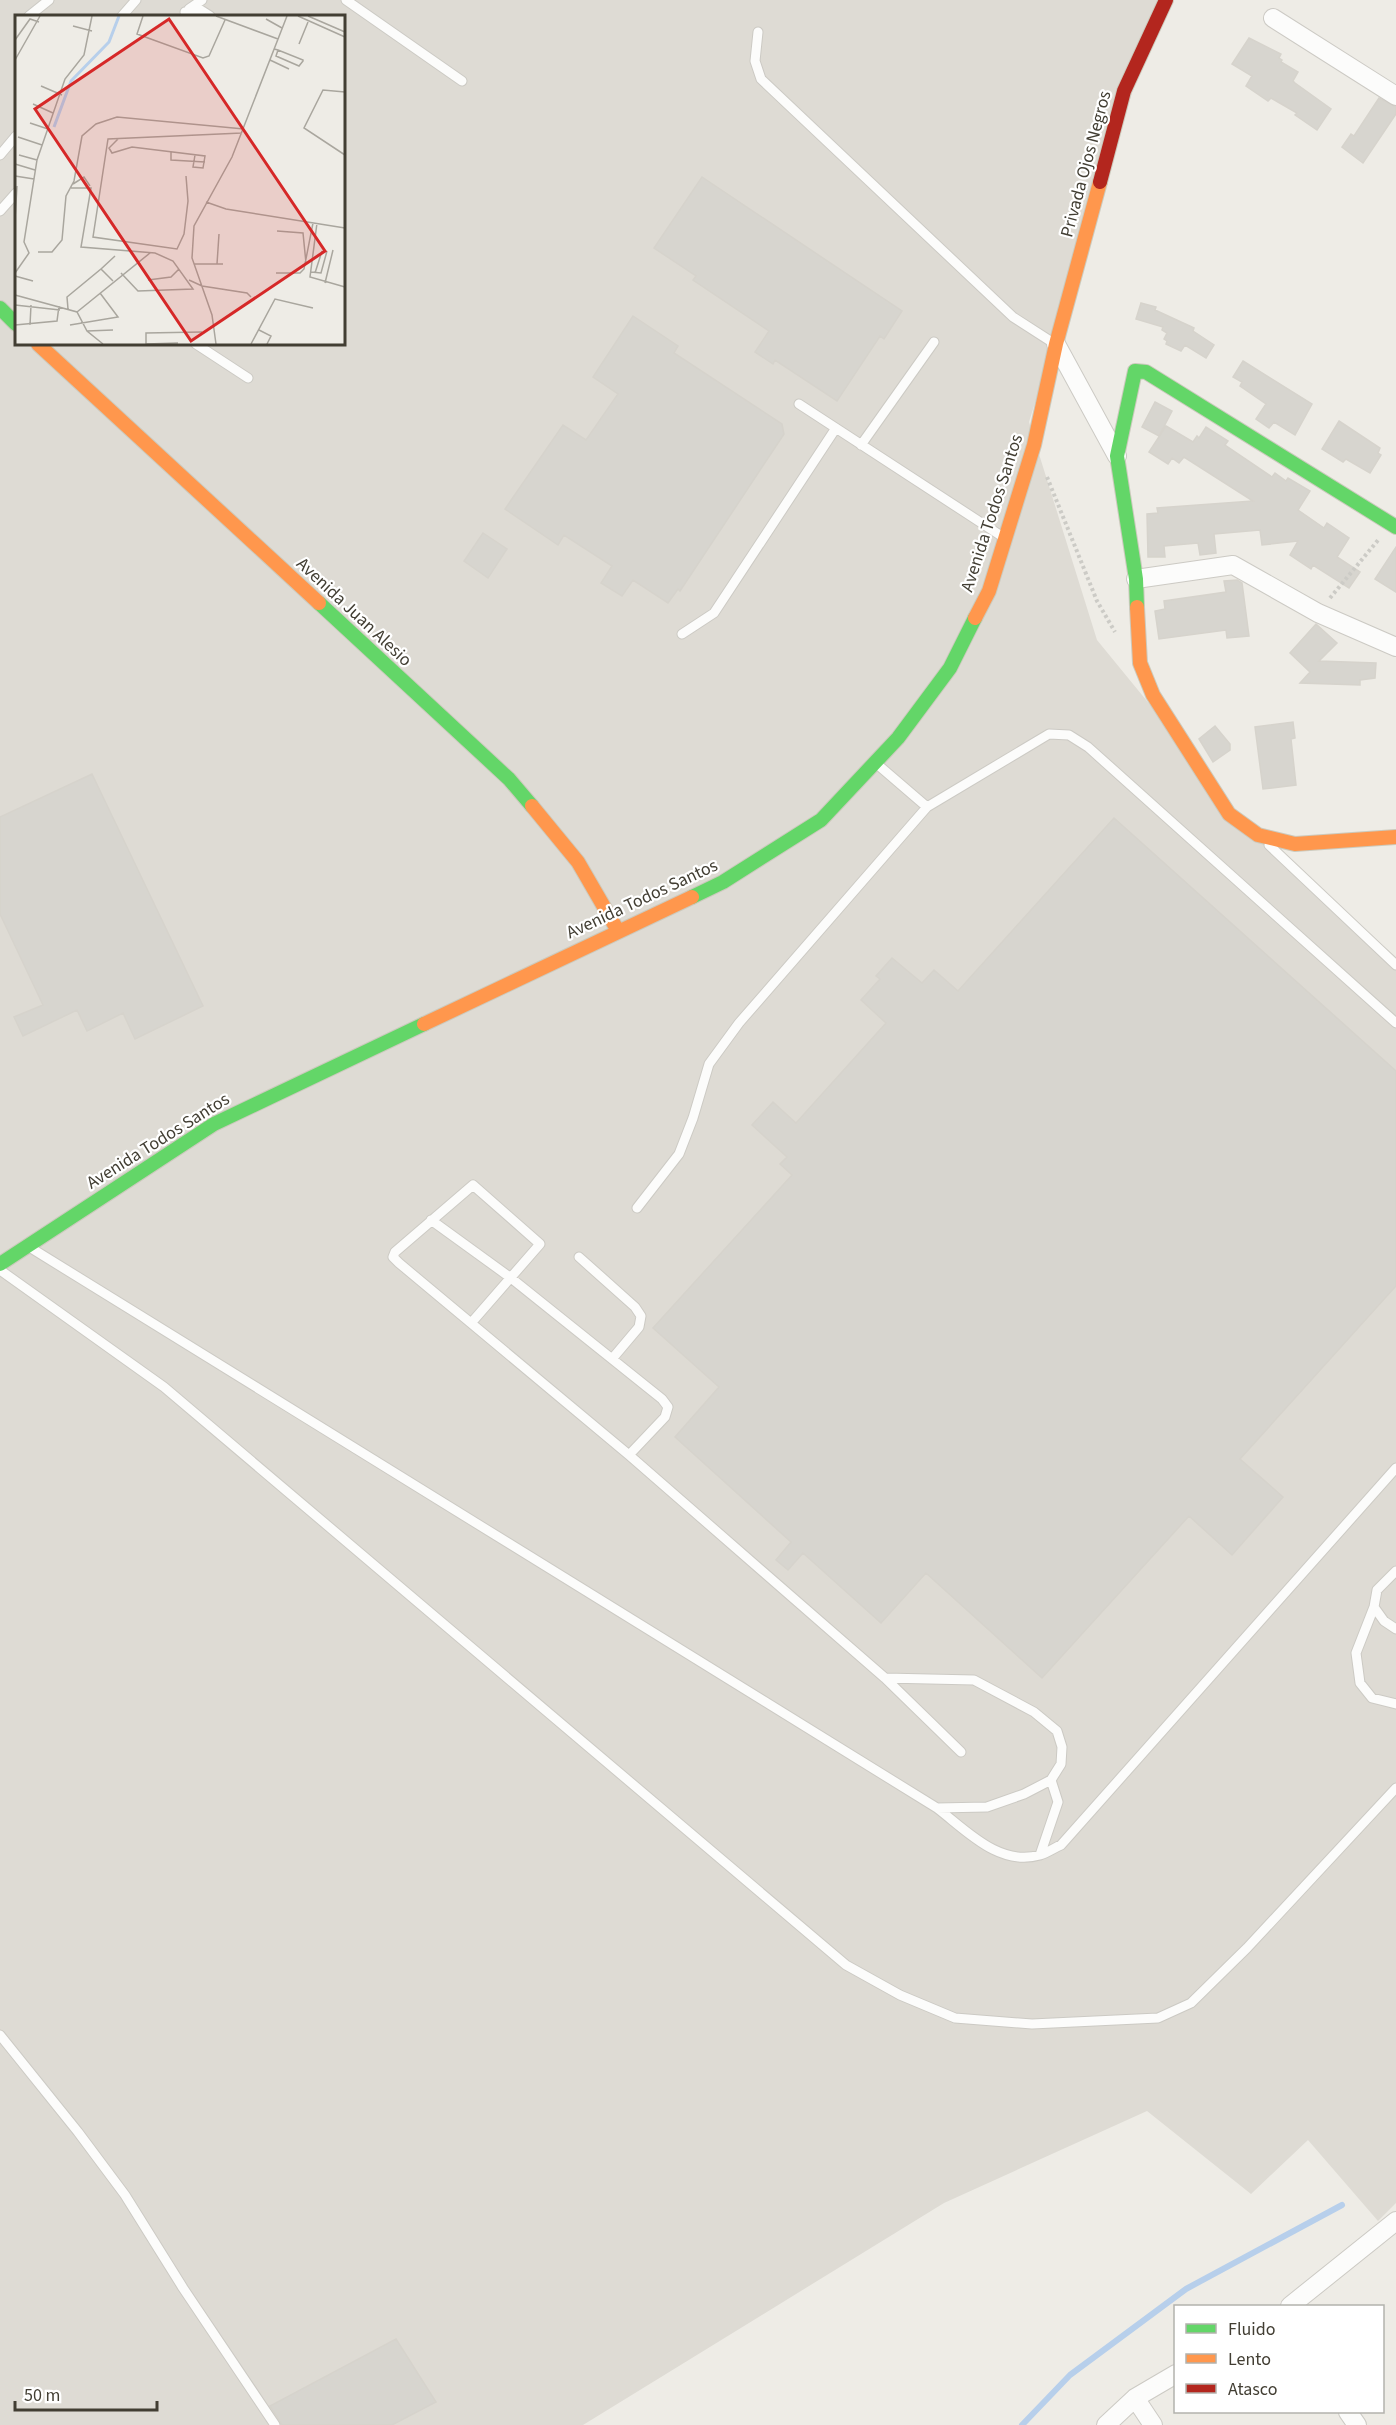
<svg xmlns="http://www.w3.org/2000/svg" width="1396" height="2425" font-family="'Source Sans 3',sans-serif">
	<rect width="100%" height="100%" fill="#eeece6"/>
	<!-- industrial -->
	<path fill="#dedbd4" fill-rule="evenodd" d="M0 0H1161L1029 422 1097 640 1250 827 1396 957V2203L1378 2221 1308 2140 1251 2194 1147 2111 944 2203 583 2425H0ZM16 16H344V344H16Z"/>
	<g fill="none" stroke-linecap="round" stroke-linejoin="round">
		<!-- stream -->
		<path stroke="#b7cfeb" stroke-width="6" d="M1022 2425 1070 2375 1186 2289 1342 2205"/>
	</g>
	<!-- building -->
	<path fill="#d7d5cf" stroke="#d6d3cc" stroke-width="1.5" d="M1249 38 1281 54 1279 58 1282 60 1281 62 1298 72 1293 81 1295 83 1331 109 1317 130 1295 115 1297 113 1271 98 1268 101 1246 86 1252 76 1232 64Z
		M1379 98 1396 107V114L1363 163 1342 147 1351 134 1354 136Z
		M702 177 902 311 884 339 880 336 837 401 775 360 773 364 755 352 769 331 693 280 696 276 654 248Z
		M1141 303 1156 307 1155 310 1194 328 1193 331 1214 345 1206 358 1185 345 1181 351 1166 344 1167 341 1164 339 1167 333 1162 330 1163 327 1136 319Z
		M633 316 678 346 674 353 782 424 784 434 680 591 678 589 668 603 633 580 622 596 601 583 612 566 564 535 558 545 505 509 563 425 586 440 618 394 593 377Z
		M1243 361 1312 404 1295 435 1274 422 1269 428 1256 419 1266 404 1240 386 1242 382 1233 377Z
		M1155 402 1172 411 1159 436 1142 427Z
		M1339 421 1380 448 1378 453 1381 455 1370 473 1346 459 1343 462 1322 449Z
		M1166 426 1193 442 1197 436 1199 438 1206 427 1228 441 1225 445 1272 477 1275 473 1286 481 1288 478 1310 491 1298 510 1324 528 1327 523 1349 538 1337 557 1360 572 1349 588 1313 565 1311 569 1290 555 1298 541 1262 545 1260 530 1214 534 1216 553 1200 555 1198 543 1164 546 1165 557H1148L1147 514 1158 513 1157 508 1253 501 1184 457 1179 463 1172 458 1168 464 1149 452Z
		M483 533 507 549 488 578 464 561Z
		M1396 547V592L1375 579Z
		M1237 580 1242 583 1249 636 1227 638 1226 630 1159 639 1155 611 1165 609 1164 601 1226 592 1224 581Z
		M1316 624 1337 643 1319 661 1376 663 1375 678 1360 680V685L1300 683 1310 672 1290 653Z
		M1293 722 1295 738 1291 739 1296 785 1263 789 1255 727Z
		M1215 726 1230 744V750L1213 762 1199 739Z
		M92 774 203 1006 135 1039 123 1013 87 1031 77 1010 23 1036 14 1017 43 1005 0 914V817Z
		M1114 818 1396 1071V1286L1240 1459 1283 1497 1232 1555 1189 1516 1042 1678 926 1573 881 1623 803 1553 788 1570 776 1560 791 1542 675 1437 719 1387 653 1328 792 1175 780 1164 787 1157 752 1125 773 1102 796 1123 886 1023 861 1000 880 979 876 976 892 958 922 983 934 970 958 991Z
		M396 2339 436 2402 392 2425H282L270 2406Z"/>
	<g fill="none" stroke-linecap="round" stroke-linejoin="round">
		<defs>
			<path id="lane" d="M346 0 462 81
				M189 9 202 0
				M185 12 199 9 210 16
				M29 16 49 0
				M122 16 136 0
				M758 32 755 61 761 79 1013 317 1055 344
				M0 155 16 136
				M0 211 16 193
				M196 344 248 378
				M799 404 1003 537
				M861 445 934 342
				M682 634 714 613 836 428
				M877 764 927 807
				M1269 845 1396 965
				M637 1208 679 1154 693 1118 709 1064 739 1023 927 807 1049 734 1069 735 1088 747 1396 1023
				M431 1220 511 1278 662 1399 668 1407 665 1417 629 1455
				M31 1248 937 1808C966 1830 999 1867 1040 1855 1047 1853 1054 1848 1061 1845L1396 1468
				M579 1257 635 1307 641 1316 639 1327 612 1359
				M0 1270 164 1387 846 1965 900 1995 955 2018 1032 2024 1158 2018 1191 2003 1247 1948 1396 1788
				M472 1322 540 1244 473 1185 395 1252 393 1257 399 1263 629 1455 885 1678 974 1680 1034 1712 1057 1731 1062 1747 1061 1764 1051 1780 1024 1794 987 1807 937 1808
				M1396 1571 1377 1590 1374 1607 1384 1621 1396 1629
				M1374 1607 1356 1653 1360 1683 1372 1698 1396 1704
				M885 1678 961 1752
				M1040 1855 1058 1802 1051 1780
				M0 2035 78 2132 125 2195 183 2288 275 2425"/>
			<path id="street" d="M1273 18 1396 96
				M1056 344 1117 456
				M1136 579 1233 565 1318 613 1396 647
				M1290 2306 1396 2221
				M1135 2398 1153 2425
				M1348 2412 1357 2425
				M1106 2425 1135 2398 1176 2374"/>
			<path id="fast" d="M0 308 16 324
				M319 603 509 779 532 806
				M1137 607 1136 579 1117 456 1135 371 1146 372 1396 527
				M692 897 723 882 821 820 898 738 950 668 975 618
				M0 1264 214 1124 424 1024"/>
			<path id="slow" d="M38 344 319 603
				M1137 607 1140 663 1153 695 1229 814 1258 835 1295 844 1396 837
				M975 618 989 591 1034 445 1056 344 1100 182
				M532 806 578 862 618 931
				M424 1024 692 897"/>
			<path id="jam" d="M1100 182 1124 91 1166 0"/>
		</defs>
		<!-- lane casing -->
		<use href="#lane" stroke="#cccac4" stroke-width="11"/>
		<!-- street casing -->
		<use href="#street" stroke="#cccac4" stroke-width="20"/>
		<!-- fast casing -->
		<use href="#fast" stroke="#cccabd" stroke-width="16"/>
		<!-- slow casing -->
		<use href="#slow" stroke="#cccabd" stroke-width="16"/>
		<!-- jam casing -->
		<use href="#jam" stroke="#cccabd" stroke-width="16"/>
		<!-- path -->
		<path stroke="#cccbc6" stroke-width="4" stroke-dasharray="3 3" stroke-linecap="butt" d="M1047 477 1097 601 1115 632
			M1330 598 1379 539"/>
		<!-- lane -->
		<use href="#lane" stroke="#fcfcfb" stroke-width="9"/>
		<!-- street -->
		<use href="#street" stroke="#fcfcfb" stroke-width="18"/>
		<!-- fast -->
		<use href="#fast" stroke="#63d668" stroke-width="14"/>
		<!-- slow -->
		<use href="#slow" stroke="#ff974d" stroke-width="14"/>
		<!-- jam -->
		<use href="#jam" stroke="#b3261e" stroke-width="14"/>
	</g>
	<g text-anchor="middle" dominant-baseline="central" stroke-width="4.5" stroke-linejoin="round" paint-order="stroke">
		<!-- street labels -->
		<g font-size="18" fill="#423e33" stroke="#fff">
			<text transform="translate(1086 164) rotate(-75)">Privada Ojos Negros</text>
			<text transform="translate(992 513) rotate(-72)">Avenida Todos Santos</text>
			<text transform="translate(354 612) rotate(43)">Avenida Juan Alesio</text>
			<text transform="translate(642 899) rotate(-25)">Avenida Todos Santos</text>
			<text transform="translate(158 1141) rotate(-32)">Avenida Todos Santos</text>
		</g>
	</g>
	<!-- overview -->
	<g transform="translate(15 15)">
		<rect width="330" height="330" fill="#eeece6"/>
		<path fill="none" stroke="#b7cfeb" stroke-width="3" d="M39 112 56 66 94 27 104 1"/>
		<path fill="none" stroke="#a9a69e" stroke-width="1.5" d="M128 1 122 19 188 43 194 41 210 5M201 1 263 24M283 1 330 22M293 1 330 17M251 4 267 13M58 11 77 16M0 25 15 4 24 7M284 29 293 7M259 34 263 35 288 45V46L284 51 261 41 263 35M0 45 25 1M255 45 274 54M26 71 47 80M330 77 308 75 289 113 330 140M18 89 38 98M15 108 33 114M3 122 27 130M103 124 94 133 97 138 117 132 190 141 188 153 178 152 180 140M156 137V145L190 147M4 140 22 145M0 149 20 155M0 161 19 164M171 161 173 186 169 219 162 234 78 222 93 124 227 118M58 169 69 162 75 171M56 173H76L66 232 140 238 158 246 178 274 123 276 106 258M191 187 211 194 330 213M0 204 2 171M302 208 295 262 330 272M262 216 288 218 291 248M23 237H37L47 225 51 181 59 166 67 121 81 109 102 102 229 114M179 249H208M202 249 204 219M86 254 100 241M296 257 306 258 312 236M0 258 14 238 9 227 22 145 50 64 69 40 77 1M261 258H285L289 254 298 208M300 258 307 236M0 261 18 266M133 265 156 262 164 254M174 265 187 271 232 278 236 282M310 268 318 235M0 280 62 297 72 316 88 329M0 290 45 295M53 294 52 282 86 254 98 266M62 297 135 238M0 310 42 306 44 291M15 310 16 290M55 310 103 302 85 278M244 315 256 321 252 329M72 316 98 315M131 329V318L187 317M131 329 163 328M201 329 197 300 177 243 179 211 217 142 272 1M236 329 260 284 298 293"/>
		<path fill="#d62828" fill-opacity="0.15" stroke="#d62828" stroke-width="3" d="M154 4 310 236 176 326 20 94Z"/>
		<rect width="330" height="330" fill="none" stroke="#423e33" stroke-width="3"/>
	</g>
	<!-- legend -->
	<rect x="1174" y="2305" width="210" height="108" fill="#ffffff" stroke="#b3b2ad" stroke-width="1.5"/>
	<rect x="1186" y="2324" width="30" height="9" fill="#63d668" stroke="#b3b2ad" stroke-width="1.5"/>
	<text x="1228" y="2335" font-size="18" fill="#423e33">Fluido</text>
	<rect x="1186" y="2354" width="30" height="9" fill="#ff974d" stroke="#b3b2ad" stroke-width="1.5"/>
	<text x="1228" y="2365" font-size="18" fill="#423e33">Lento</text>
	<rect x="1186" y="2384" width="30" height="9" fill="#b3261e" stroke="#b3b2ad" stroke-width="1.5"/>
	<text x="1228" y="2395" font-size="18" fill="#423e33">Atasco</text>
	<!-- scale -->
	<path d="M15 2401v9h142v-9" fill="none" stroke="#423e33" stroke-width="3"/>
	<text x="24" y="2401" font-size="18" fill="#423e33" stroke="#ffffff" stroke-width="4.5" paint-order="stroke">50 m</text>
</svg>
